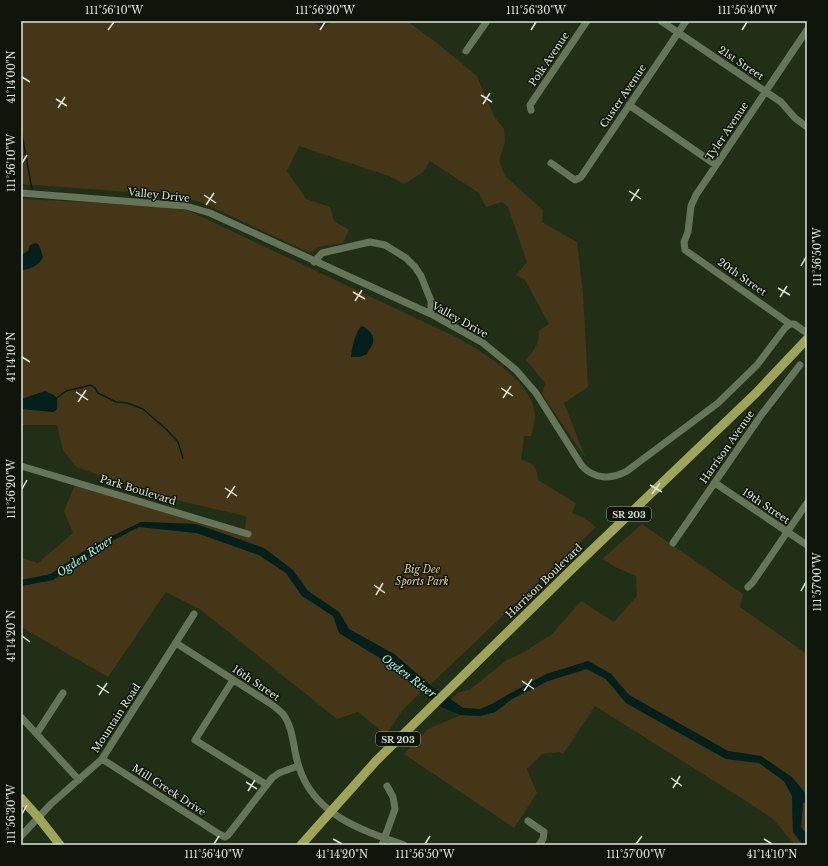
<svg xmlns="http://www.w3.org/2000/svg" width="828" height="866" font-family="'Libre Baskerville',serif">
	<rect width="100%" height="100%" fill="#212f16"/>
	<!-- green -->
	<path fill="#453617" d="M21 21H312L322 28 332 21H407L437 43 477 76 494 116 504 129 505 142 499 161 505 176 543 210 542 222 577 242 583 294 588 387 564 403 586 459 542 394 545 383 526 360C533 351 541 342 538 331L549 324 525 280 516 275 527 262 508 207 502 202 486 207 479 193 430 161 423 172 404 184 389 176 299 146 287 171 306 199 330 207 334 221 349 230 343 243 318 247 310 253 201 202 171 195 21 184Z
		M21 199 146 205 187 210 458 338C483 353 536 383 535 417 535 423 533 430 531 436H524L521 460C534 462 537 468 538 480L576 503 572 513 585 518 596 527 430 685 394 654 349 629 339 612 308 591 292 570 264 548 196 524 141 522 90 547 51 574 21 580V558L38 563 73 533 64 511 75 485 245 534 246 516 162 497 76 467 63 450 57 425H21Z
		M642 524 743 594 740 607 807 654V835L801 827 804 793 761 756 728 751 629 695 611 674 588 661 509 694 492 704 480 709 463 708 450 700 459 692 469 690 478 683 507 660 524 652 552 634 581 601 614 622 637 596 636 576 615 567 602 559Z
		M139 527 197 533 259 555 286 573 302 596 333 616 339 633 398 669 410 681 423 690 402 711 386 735 358 712 337 719 201 610 166 592 108 677 21 627V586L53 580 102 546Z
		M586 669 606 679 626 703 726 759 759 763 784 781 792 796 793 832 803 845H795L773 819 749 803 595 706 563 754 559 752 542 754 527 769 537 793 514 828 404 754 428 729 461 715 480 716 495 712 512 699 548 681Z"/>
	<!-- water -->
	<path fill="#04201c" d="M36 243 39 245 43 257C40 265 29 270 21 270V255L28 251 30 245Z
		M361 326C368 328 375 335 373 343 372 347 368 350 367 354L360 357H351C352 347 355 334 361 326Z
		M45 391 54 395 57 398C57 404 59 410 53 412L21 409V399Z
		M141 522 196 524 264 548 293 570 308 591 339 612 349 629 394 654 430 685 463 708 480 709 492 704 509 694 546 674 588 661 611 674 629 695 728 751 761 756 792 777 807 795V804L803 802 801 827 807 835V845H803L793 832 792 796 784 781 759 763 726 759 626 703 606 679 587 669 548 681 512 699 495 712 480 716 461 715 441 707 426 695 423 690 410 681 398 669 339 633 333 616 302 596 286 573 259 555 197 533 139 527 102 546 53 580 21 586V580L51 574 90 547Z"/>
	<g fill="none" stroke-linecap="round" stroke-linejoin="round">
		<!-- stream -->
		<path stroke="#04201c" stroke-width="1.5" d="M21 130 32 189
			M57 398 66 391 91 385 95 388 98 393 116 402 127 403 143 409 166 429 178 442 183 458"/>
		<!-- minor -->
		<path stroke="#647559" stroke-width="7" d="M661 21 781 102 795 118 807 127
			M807 30 696 195 691 206 688 232 684 242 685 250 790 324H794L807 333
			M466 51 487 21
			M629 105 716 165
			M531 110 530 105 587 21
			M551 163 575 180 581 177 686 21
			M21 193 186 206 210 213 431 314 483 343 516 370 536 393 582 466C594 479 611 480 627 471L718 403 757 365 785 328 790 324
			M314 262 322 253 370 242 385 245 406 258 415 267 421 276 431 301V314
			M21 466 248 534
			M715 483 807 545
			M673 543 762 414 800 365
			M748 587 753 582 807 503
			M176 643 271 704C275 707 280 711 283 714 294 729 293 750 299 767 314 815 361 830 404 845
			M233 680 195 740 267 785
			M21 717 79 780
			M37 733 63 693
			M102 759 219 834 225 837 228 835 272 778 279 773 298 766
			M528 821 544 832 543 839 539 845
			M21 836 51 804 102 759 194 614
			M382 845 395 809 393 797 387 786"/>
		<!-- major -->
		<path stroke="#9ea458" stroke-width="9" d="M21 798 38 817 60 845
			M301 845 376 761 571 570 756 393 807 339"/>
	</g>
	<!-- ticks -->
	<path fill="none" stroke="#dce6d7" stroke-width="1.5" d="M108 30 114 22M320 30 325 22M531 30 536 22M742 30 747 22M22 77 30 82M481 95 492 102M56 99 67 106M483 104 490 93M58 108 65 97M22 163 27 155M629 191 641 199M204 195 216 203M631 201 639 189M206 205 214 193M801 266 806 257M778 288 790 295M353 292 365 299M780 297 787 286M355 301 362 290M22 357 30 362M501 388 513 396M76 392 88 400M503 398 511 386M78 402 86 390M650 485 662 492M225 488 237 496M22 489 27 480M652 494 660 483M227 498 235 486M374 585 385 593M801 591 806 582M376 595 383 583M22 636 30 642M522 681 534 689M97 685 109 693M524 691 532 679M99 695 107 683M671 778 682 786M246 782 257 789M673 788 680 776M248 791 255 780M22 814 27 805M333 839 342 844M764 839 772 844M214 844 219 836M425 844 430 836M636 844 642 836"/>
	<g text-anchor="middle" dominant-baseline="central" stroke-width="3" stroke-linejoin="round" paint-order="stroke">
		<!-- shield labels -->
		<g fill="#0f150a" stroke="#9ea79a" stroke-width="1">
			<rect x="607" y="507" width="44" height="14" rx="3"/>
			<rect x="376" y="732" width="44" height="14" rx="3"/>
		</g>
		<g font-size="9" font-weight="bold" fill="#dce6d7">
			<text x="629" y="514">SR 203</text>
			<text x="398" y="739">SR 203</text>
		</g>
		<!-- street labels -->
		<g font-size="10" fill="#dce6d7" stroke="#0f150a">
			<text transform="translate(549 59) rotate(-56)">Polk Avenue</text>
			<text transform="translate(741 63) rotate(34)">21st Street</text>
			<text transform="translate(623 96) rotate(-56)">Custer Avenue</text>
			<text transform="translate(727 131) rotate(-56)">Tyler Avenue</text>
			<text transform="translate(159 195) rotate(6)">Valley Drive</text>
			<text transform="translate(742 277) rotate(35)">20th Street</text>
			<text transform="translate(460 320) rotate(29)">Valley Drive</text>
			<text transform="translate(727 447) rotate(-55)">Harrison Avenue</text>
			<text transform="translate(138 490) rotate(17)">Park Boulevard</text>
			<text transform="translate(766 506) rotate(34)">19th Street</text>
			<text transform="translate(544 581) rotate(-44)">Harrison Boulevard</text>
			<text transform="translate(256 683) rotate(34)">16th Street</text>
			<text transform="translate(116 718) rotate(-57)">Mountain Road</text>
			<text transform="translate(169 790) rotate(33)">Mill Creek Drive</text>
		</g>
		<!-- park labels -->
		<g font-size="10" font-style="italic" fill="#eaca8b" stroke="#0f150a">
			<text x="422" y="569">Big Dee<tspan x="422" dy="12">Sports Park</tspan></text>
		</g>
		<!-- water labels -->
		<g font-size="11" font-style="italic" fill="#9cf5e7" stroke="#0f150a">
			<text transform="translate(85 556) rotate(-33)">Ogden River</text>
			<text transform="translate(409 676) rotate(37)">Ogden River</text>
		</g>
	</g>
	<!-- border -->
	<rect width="828" height="866" fill="none" stroke="#0f150a" stroke-width="44"/>
	<rect x="22" y="22" width="784" height="822" fill="none" stroke="#dce6d7" stroke-width="1.5"/>
	<g font-size="10" text-anchor="middle" fill="#dce6d7">
		<text x="114" y="14">111°56'10"W</text>
		<text x="325" y="14">111°56'20"W</text>
		<text x="536" y="14">111°56'30"W</text>
		<text x="747" y="14">111°56'40"W</text>
		<text transform="translate(11 77) rotate(-90)" y="4">41°14'00"N</text>
		<text transform="translate(11 163) rotate(-90)" y="4">111°56'10"W</text>
		<text transform="translate(817 257) rotate(-90)" y="4">111°56'50"W</text>
		<text transform="translate(11 357) rotate(-90)" y="4">41°14'10"N</text>
		<text transform="translate(11 489) rotate(-90)" y="4">111°56'20"W</text>
		<text transform="translate(817 582) rotate(-90)" y="4">111°57'00"W</text>
		<text transform="translate(11 636) rotate(-90)" y="4">41°14'20"N</text>
		<text transform="translate(11 814) rotate(-90)" y="4">111°56'30"W</text>
		<text x="214" y="858">111°56'40"W</text>
		<text x="342" y="858">41°14'20"N</text>
		<text x="425" y="858">111°56'50"W</text>
		<text x="636" y="858">111°57'00"W</text>
		<text x="772" y="858">41°14'10"N</text>
	</g>
</svg>
